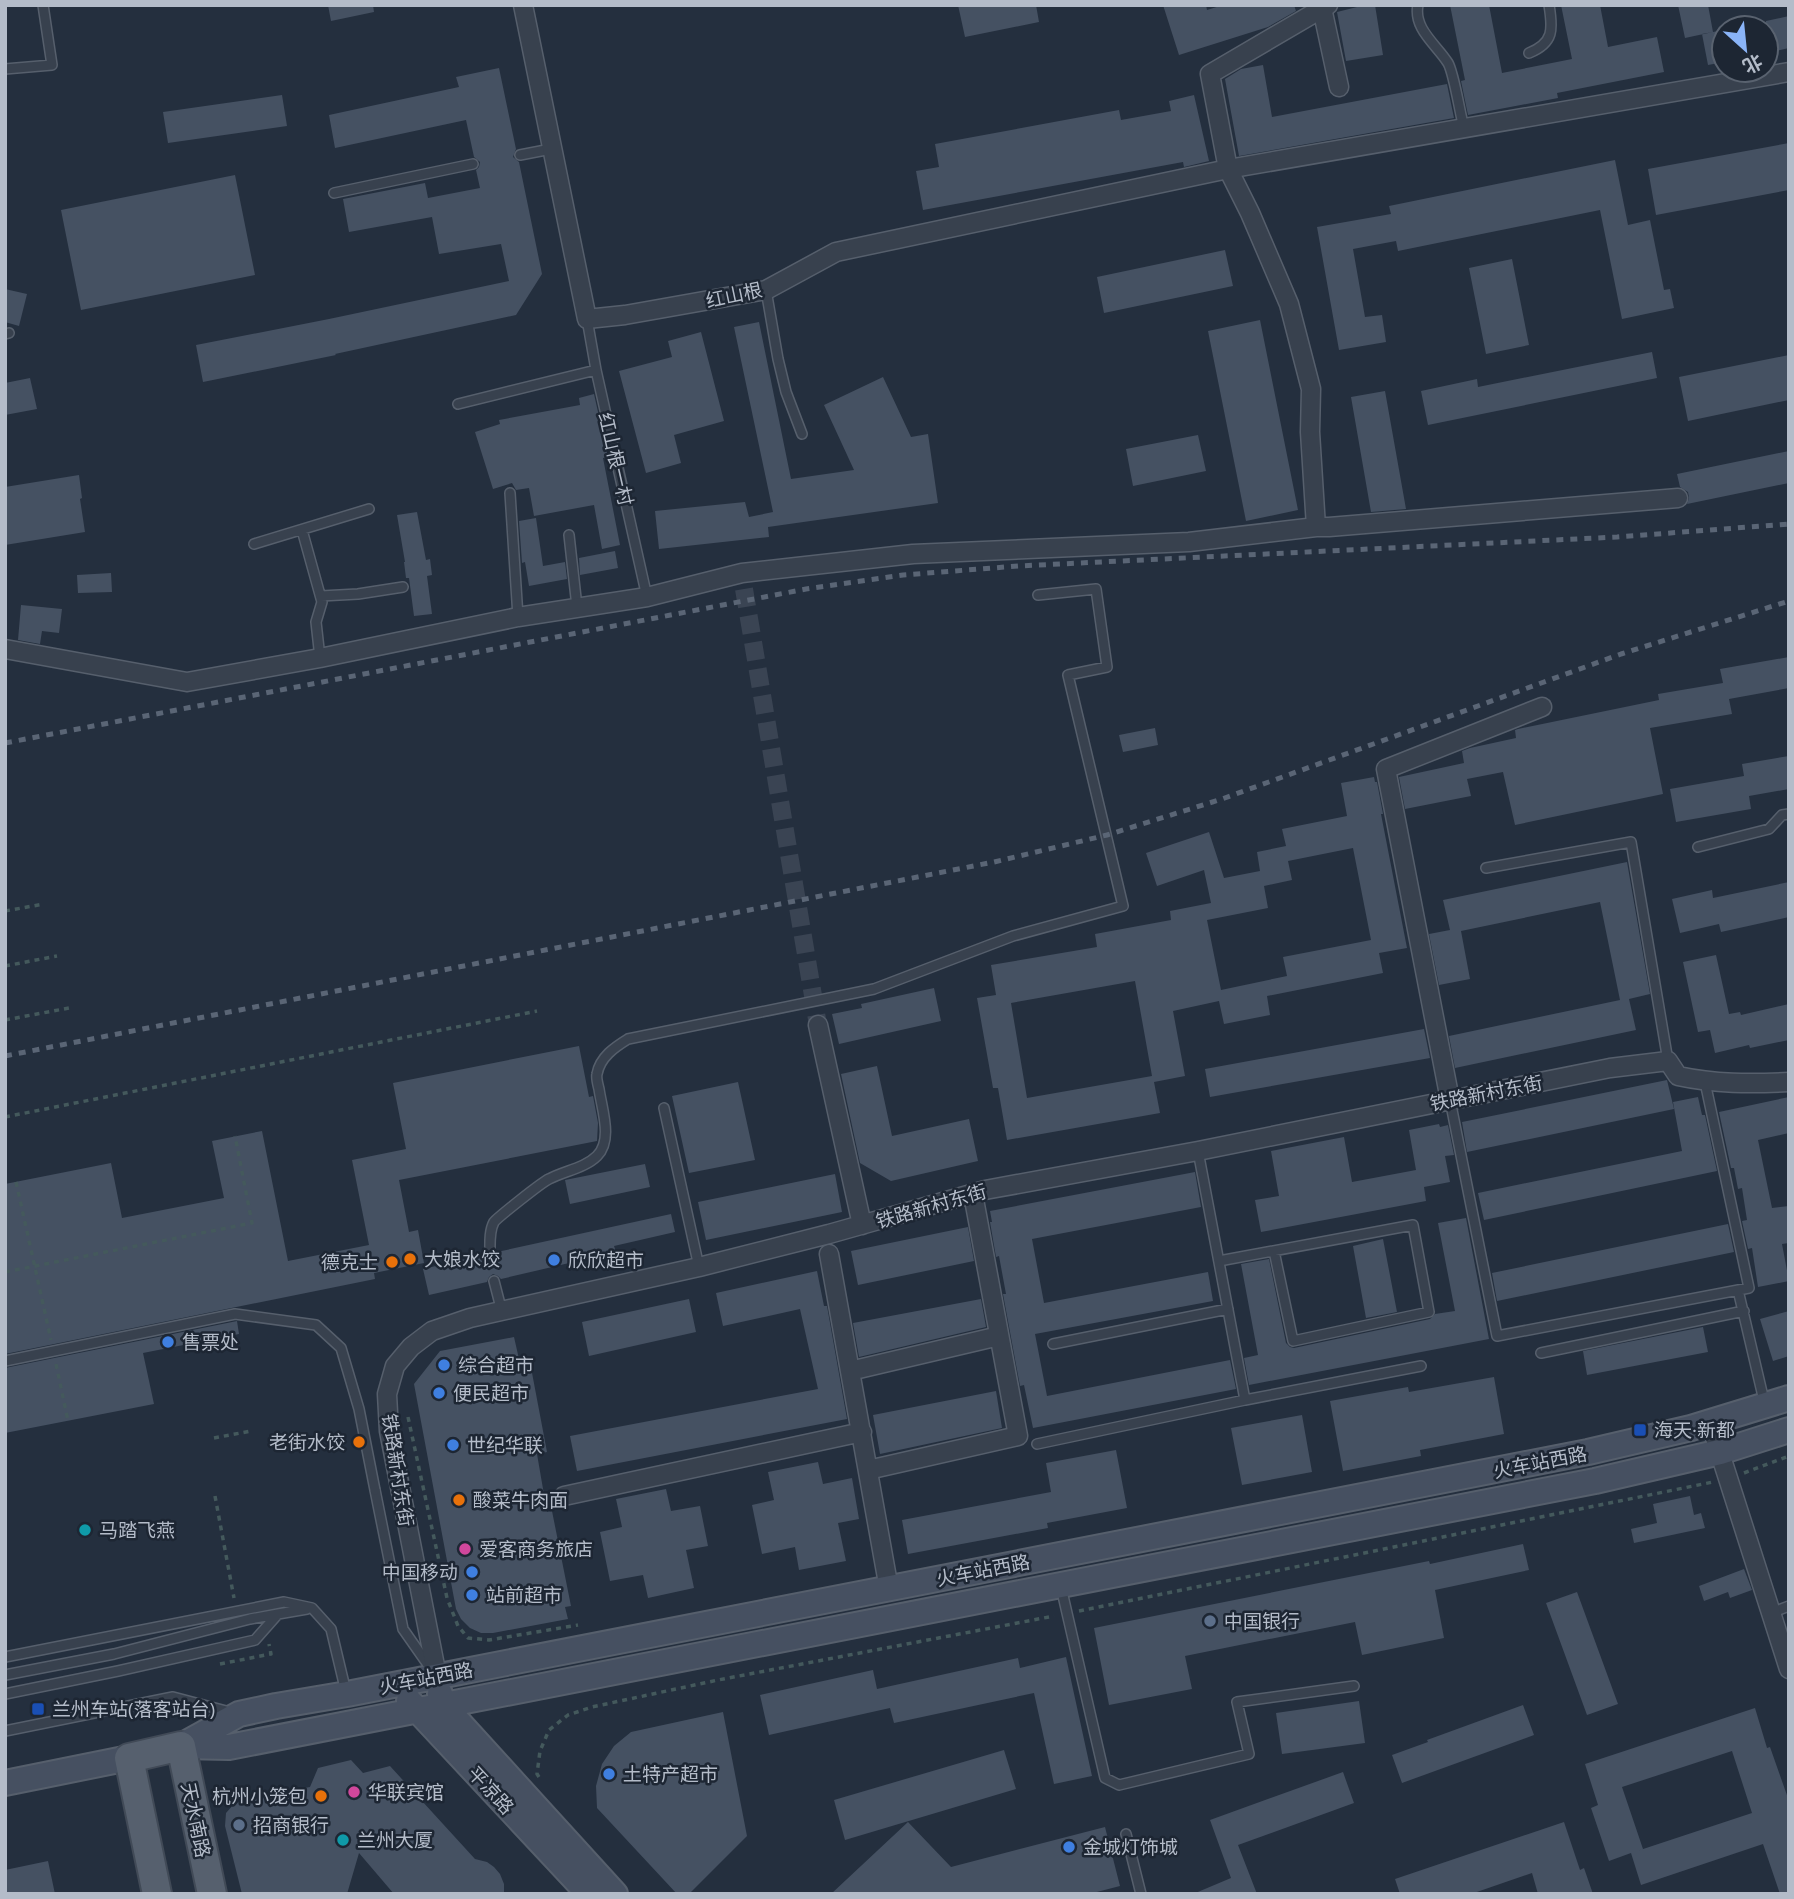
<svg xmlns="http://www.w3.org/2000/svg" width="1794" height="1899" font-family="'Open Sans','Noto Sans SC',sans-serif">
	<rect width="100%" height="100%" fill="#242f3e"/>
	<!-- building -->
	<path fill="#455162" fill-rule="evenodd" d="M328 5H373L374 12 331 21Z
		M958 5H1036L1039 22 965 37Z
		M1163 5H1206L1207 10 1223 5H1294L1296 11 1268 27 1179 55Z
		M1365 5H1375L1383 55 1346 61 1337 12Z
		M1450 5H1489L1502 73 1572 59 1561 5H1600L1608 47 1657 37 1664 72 1557 93 1558 98 1468 115 1461 81 1465 80Z
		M1678 5H1708L1713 32 1685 38Z
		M1789 16V48L1766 53V21Z
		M1724 30V62L1708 65 1702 34Z
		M1263 65 1272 117 1447 84 1454 118 1239 156 1225 79 1241 69Z
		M499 68 516 149 513 157 519 162 542 274 516 315 335 354 336 355 203 382 196 345 329 319 509 281 501 244 439 254 432 217 349 232 343 199 425 183 428 198 480 188 476 170 479 167 480 162 474 157 466 120 335 148 329 115 459 87 456 77Z
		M282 95 287 126 168 143 163 112Z
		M1194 95 1209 161 1184 167 1183 162 923 210 916 171 939 167 935 144 1119 110 1121 120 1171 111 1169 101Z
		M1789 143V190L1656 215 1648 169Z
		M1615 160 1628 225 1650 220 1664 290 1670 289 1674 308 1622 319 1600 210 1398 251 1396 241 1353 249 1365 317 1382 315 1386 342 1339 350 1317 227 1391 214 1389 206Z
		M235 175 255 275 81 310 61 210Z
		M1225 250 1233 286 1104 313 1097 277Z
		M1512 259 1529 345 1486 354 1469 268Z
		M5 289 27 294 19 326 5 322Z
		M1260 320 1298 510 1246 521 1208 331Z
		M759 322 791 479 854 470 824 405 883 377 911 437 928 434 938 503 768 527 769 537 659 549 655 511 745 502 749 517 773 512 734 327Z
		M701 332 724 421 674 435 681 463 646 473 619 371 672 357 668 341Z
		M1652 352 1657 378 1428 425 1421 391 1477 379 1478 387Z
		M1789 355V400L1688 421 1679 377Z
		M30 378 37 409 5 415V383Z
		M1385 391 1406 509 1371 512 1351 397Z
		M594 394 608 457 603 458 620 545 602 549 594 505 534 516 529 488 516 490 512 483 493 489 475 432 500 424 499 420 580 405 579 398Z
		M1198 435 1206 471 1133 486 1126 449Z
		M1789 451V483L1687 504 1689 498 1688 492 1680 487 1677 474Z
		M79 475 82 498 80 499 85 532 5 545V487Z
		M417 512 426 560 430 559 432 575 427 576 432 614 414 616 409 578H406L404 562H405L397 515Z
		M536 518 543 566 565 562 567 579 529 586 525 562 522 563 519 521Z
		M615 551 618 568 580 575 579 558Z
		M111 573 112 592 78 593 77 575Z
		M21 605 62 609 59 633 42 631 40 644 18 640Z
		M1789 657V688L1729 699 1732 714 1650 728 1663 794 1515 825 1503 772 1467 779 1471 796 1405 809 1399 777 1464 763 1462 751 1470 748 1516 738 1515 730 1518 729 1659 700 1658 694 1723 683 1720 669Z
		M1155 728 1158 745 1123 752 1119 735Z
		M1789 756V789L1749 796 1751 809 1676 822 1670 789 1744 776 1742 764Z
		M1374 777 1375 782H1377L1383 814H1381L1407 948 1379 953 1383 973 1267 996 1270 1015 1224 1024 1219 1001 1173 1011 1185 1076 1154 1082 1160 1113 1007 1140 998 1088H993L977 998 996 995 991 965 1097 947 1095 934 1171 920 1170 911 1211 903 1204 870 1157 886 1146 853 1209 832 1224 878 1260 871 1257 852 1286 846 1282 829 1347 816 1341 783ZM1353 848 1371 940 1283 957 1287 976 1221 990 1207 920 1268 908 1264 886 1292 880 1288 861ZM1135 981 1152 1076 1027 1098 1011 1003Z
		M1627 862 1650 994 1629 999 1636 1030 1455 1068 1449 1036 1620 1000 1600 902 1461 931 1470 979 1439 985 1429 934 1450 930 1443 900Z
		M1789 882V917L1721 932 1719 924 1680 933 1672 899 1712 890 1713 898Z
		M1716 955 1729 1014 1740 1012 1741 1015 1789 1004V1040L1750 1048 1749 1045 1715 1053 1710 1030 1698 1032 1683 962Z
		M934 988 941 1021 839 1044 832 1014 862 1008 861 1004Z
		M1424 1029 1430 1058 1210 1097 1205 1069Z
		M579 1046 589 1097 593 1096 598 1123 597 1141 399 1180 409 1232 418 1230 424 1263 374 1273 375 1279 5 1354V1184L111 1163 122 1218 224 1198 212 1141 262 1131 288 1261 369 1245 352 1160 406 1149 393 1083Z
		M877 1066 892 1136 969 1119 978 1161 891 1181 860 1163 841 1074Z
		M1667 1080 1674 1109 1467 1152 1462 1122Z
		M738 1082 755 1160 689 1173 672 1096Z
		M1698 1097 1702 1115H1705L1717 1171 1484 1220 1478 1193 1682 1151 1673 1102Z
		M1789 1097V1133L1758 1140 1772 1208 1789 1206V1243L1782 1244 1789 1281 1758 1287 1752 1248 1748 1249 1742 1221 1747 1220 1742 1188 1738 1189 1734 1168H1731L1719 1112Z
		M1439 1124 1440 1127 1448 1125 1454 1155 1445 1156 1450 1182 1424 1187 1426 1201 1261 1232 1255 1200 1279 1196 1271 1151 1344 1137 1352 1182 1416 1170 1409 1130Z
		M645 1164 650 1187 570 1204 565 1180Z
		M1195 1172 1201 1207 1032 1239 1044 1303 1208 1272 1213 1301 1035 1334 1047 1396 1230 1360 1236 1389 1033 1428 1024 1385 1020 1386 1003 1294H1006L999 1256 996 1257 990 1222H992L990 1211Z
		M835 1174 842 1212 706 1240 698 1202Z
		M671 1214 675 1232 614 1246 616 1252 501 1279 498 1276 493 1274 489 1277 487 1282 429 1295 423 1269 483 1255 486 1260 491 1261 496 1258 497 1252Z
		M1466 1218 1489 1339 1249 1385 1244 1358 1258 1355 1241 1264 1269 1259 1286 1343 1290 1347 1294 1348 1430 1319 1435 1314 1455 1311 1438 1223Z
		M1728 1224 1734 1252 1497 1301 1492 1273Z
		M968 1227 974 1261 858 1285 851 1251Z
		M1383 1239 1397 1312 1366 1318 1353 1246Z
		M817 1271 824 1306H827L847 1419 577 1471 570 1436 818 1389 800 1309 723 1326 716 1293Z
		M689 1299 696 1332 589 1356 582 1322Z
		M981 1299 986 1327 859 1357 853 1323Z
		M1789 1311V1356L1773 1361 1760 1319Z
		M237 1321 239 1334 143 1353 154 1404 5 1433V1368Z
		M1703 1327 1708 1352 1587 1375 1583 1351Z
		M514 1337 519 1359 529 1357 547 1452 537 1454 547 1512 552 1511 571 1606 565 1607 568 1619 493 1633H481L470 1628 461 1619 456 1609 414 1384 440 1351Z
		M1494 1377 1504 1434 1420 1450 1421 1456 1343 1471 1330 1401 1408 1387 1409 1392Z
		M996 1391 1002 1428 880 1454 873 1415Z
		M1302 1415 1312 1472 1242 1485 1231 1428Z
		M1116 1450 1127 1508 1047 1523 1048 1528 908 1554 902 1520 1051 1492 1046 1463Z
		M818 1462 823 1484 852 1478 859 1519 838 1523 846 1561 799 1570 795 1547 762 1554 752 1505 774 1500 768 1472Z
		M666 1489 671 1511 700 1506 708 1546 686 1550 694 1588 648 1598 643 1575 610 1581 600 1532 622 1527 616 1499Z
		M1690 1496 1694 1515 1701 1513 1705 1528 1634 1543 1631 1529 1657 1523 1653 1504Z
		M1523 1544 1529 1570 1435 1590 1444 1638 1362 1655 1355 1622 1185 1656 1192 1689 1109 1705 1094 1628 1429 1561 1430 1564Z
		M1744 1569 1752 1590 1730 1598 1728 1592 1704 1601 1699 1586Z
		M1577 1592 1618 1704 1587 1715 1546 1603Z
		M1066 1657 1092 1776 1054 1784 1034 1693 894 1723 890 1708 769 1735 760 1695 873 1670 877 1689 1018 1658 1020 1668Z
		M1359 1701 1365 1743 1282 1754 1276 1713Z
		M1523 1705 1534 1735 1402 1783 1392 1755 1428 1742 1427 1740Z
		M1755 1708 1767 1748 1770 1747 1789 1801V1894H1780L1763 1844 1641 1885 1631 1853 1609 1861 1591 1808 1598 1805 1585 1764ZM1732 1751 1752 1813 1631 1853 1643 1849 1622 1787Z
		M723 1712 747 1836 689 1894H677L597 1808 596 1786 602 1764 614 1746 631 1732Z
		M1004 1750 1016 1789 845 1840 834 1800Z
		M351 1760 363 1773 390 1766 475 1859 487 1862 494 1867 500 1874 504 1884V1894H394L359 1853 347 1894H242L225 1826 226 1813 233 1805 244 1799 310 1787 318 1768Z
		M1343 1772 1354 1803 1238 1845 1257 1894H1193L1231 1878 1210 1820Z
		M908 1822 951 1867 1105 1827 1120 1886 1089 1894H831Z
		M1564 1822 1580 1870 1584 1868 1593 1894H1538L1532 1873 1471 1894H1400L1395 1879Z
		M48 1861 55 1894H5V1870Z"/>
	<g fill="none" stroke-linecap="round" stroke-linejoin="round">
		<!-- street-tunnel -->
		<path stroke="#3a4453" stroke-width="18" stroke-dasharray="18 9" stroke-linecap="butt" d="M744 589 818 1025"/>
		<defs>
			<path id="lane" d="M1418 5C1413 29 1437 45 1448 63 1454 73 1460 114 1464 128
				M1529 53C1554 43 1553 29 1549 5
				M5 69 52 65 43 5
				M520 155 551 149
				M334 193 473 164
				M766 290 778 359 786 392 802 434
				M587 319 596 370 647 597
				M5 334 9 333
				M458 404 596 370
				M510 493 518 617
				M302 530 322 602 316 622 320 658
				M569 535 577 607
				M254 544 369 509
				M321 596 358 594 403 587
				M1698 847 1769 829 1782 815 1789 814
				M1486 868 1631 842 1668 1061
				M1450 1100 1497 1336 1749 1288 1705 1082
				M664 1108 699 1267
				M1198 1151 1245 1400 1421 1366
				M490 1254C490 1244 489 1231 494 1222 497 1218 542 1182 549 1179 564 1171 585 1168 597 1156 613 1140 602 1110 599 1089 598 1085 596 1078 597 1074 600 1057 615 1047 628 1039L874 989 1013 936 1123 906 1068 675 1107 667 1096 589 1038 595
				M1219 1261 1413 1225 1429 1312 1293 1341 1274 1251
				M494 1281 502 1312
				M1738 1290 1765 1405
				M1053 1344 1228 1309
				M1541 1353 1744 1311
				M1037 1444 1245 1400
				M375 1490 403 1629 431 1669
				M1061 1587 1105 1778 1119 1785 1249 1754 1237 1702 1354 1686
				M1771 1613 1789 1606
				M5 1657 284 1602 312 1608 331 1629 346 1692
				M5 1675 114 1654 250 1619 278 1614
				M5 1694 118 1671 255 1640 278 1614 307 1609
				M5 1731 173 1697 230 1712
				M1126 1834 1141 1894"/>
			<path id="street" d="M523 5 587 319 625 315 766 290 836 252 1228 169 1789 72
				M1322 8 1339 87
				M1316 527 1310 432 1311 389 1289 304 1250 213 1228 169 1210 74 1328 5
				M5 649 187 682 320 658 518 617 647 597 742 573 913 554 1189 542 1316 527H1329L1678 498
				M818 1025 862 1225
				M1450 1100 1386 769 1542 707
				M829 1254 889 1589
				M850 1371 999 1336
				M1710 1422 1789 1669
				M868 1470 1018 1436 973 1194
				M564 1496 862 1432
				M437 1676 389 1431 387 1394 395 1366 411 1347 432 1331 470 1318 699 1267 829 1234 985 1190 1198 1151 1610 1068 1668 1061 1678 1076C1715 1084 1750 1084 1789 1082"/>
			<path id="secondary" d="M440 1694 443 1705 615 1894
				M409 1701 589 1894
				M181 1746 239 1714 276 1706 347 1694 1588 1452 1691 1428 1789 1398
				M181 1746 229 1747 1595 1481 1720 1452 1789 1430
				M5 1783 129 1758"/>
			<path id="primary" d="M157 1894 129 1758 181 1746 212 1894"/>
		</defs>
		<!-- lane casing -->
		<use href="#lane" stroke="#565f6c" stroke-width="12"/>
		<!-- street casing -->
		<use href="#street" stroke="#565f6c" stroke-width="21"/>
		<!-- secondary casing -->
		<use href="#secondary" stroke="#565f6c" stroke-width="28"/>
		<!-- primary casing -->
		<use href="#primary" stroke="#414a57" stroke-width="32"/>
		<!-- path -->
		<path stroke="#44595c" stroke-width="3.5" stroke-dasharray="5 5" stroke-linecap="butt" d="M5 911 44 904
			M5 966 57 956
			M5 1020 69 1008
			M5 1117 537 1011
			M16 1182 51 1340
			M5 1272 252 1223 235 1136
			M56 1364 68 1421
			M408 1417 447 1598 458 1626 468 1638 489 1640 578 1625
			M214 1438 251 1431
			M1744 1473 1789 1456
			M215 1496 234 1598
			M1079 1611 1713 1482
			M220 1664 271 1654 269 1644
			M539 1777 537 1774 540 1751 549 1730 568 1715 592 1707 718 1680 1054 1616"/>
		<!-- lane -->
		<use href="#lane" stroke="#38414e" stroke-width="9"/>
		<!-- street -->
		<use href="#street" stroke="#38414e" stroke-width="18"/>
		<!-- secondary -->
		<use href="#secondary" stroke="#465061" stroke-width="24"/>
		<!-- primary -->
		<use href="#primary" stroke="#56606e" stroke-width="28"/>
		<!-- rail -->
		<path stroke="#5a6575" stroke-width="5" stroke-dasharray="7 7" stroke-linecap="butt" d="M5 743 806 589 903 575 1018 566 1617 537 1789 524
			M5 1056 994 862 1107 835 1222 799 1621 654 1789 601"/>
		<defs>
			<path id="lane-bridge" d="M5 1361 235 1314 316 1325 341 1348 359 1409 375 1490"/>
		</defs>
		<!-- lane-bridge casing -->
		<use href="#lane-bridge" stroke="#565f6c" stroke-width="12" stroke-linecap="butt"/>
		<!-- lane-bridge -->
		<use href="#lane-bridge" stroke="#38414e" stroke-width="9"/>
	</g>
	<!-- markers -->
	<g fill="#e8710a" stroke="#1d2633" stroke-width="2.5">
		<circle cx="410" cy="1259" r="7"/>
		<circle cx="392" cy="1262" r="7"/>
		<circle cx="359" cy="1442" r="7"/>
		<circle cx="459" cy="1500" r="7"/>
		<circle cx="321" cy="1796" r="7"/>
	</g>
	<g fill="#3f7fe0" stroke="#1d2633" stroke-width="2.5">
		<circle cx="554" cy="1260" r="7"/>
		<circle cx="168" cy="1342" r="7"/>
		<circle cx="444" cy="1365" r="7"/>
		<circle cx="439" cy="1393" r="7"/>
		<circle cx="453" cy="1445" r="7"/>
		<circle cx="472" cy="1572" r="7"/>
		<circle cx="472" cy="1595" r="7"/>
		<circle cx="609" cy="1774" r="7"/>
		<circle cx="1069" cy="1847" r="7"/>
	</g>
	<g fill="#1a4fb4" stroke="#1d2633" stroke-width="2.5">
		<rect x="1633" y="1423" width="14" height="14" rx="3.5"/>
		<rect x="31" y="1702" width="14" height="14" rx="3.5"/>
	</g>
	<g fill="#0f9aa8" stroke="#1d2633" stroke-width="2.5">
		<circle cx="85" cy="1530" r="7"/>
		<circle cx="343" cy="1840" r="7"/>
	</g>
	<g fill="#d1479c" stroke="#1d2633" stroke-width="2.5">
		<circle cx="465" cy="1549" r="7"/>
		<circle cx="354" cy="1792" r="7"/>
	</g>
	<g fill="#5c6f8a" stroke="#1d2633" stroke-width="2.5">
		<circle cx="1210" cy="1621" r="7"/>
		<circle cx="239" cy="1825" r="7"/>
	</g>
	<g text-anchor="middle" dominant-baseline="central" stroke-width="5" stroke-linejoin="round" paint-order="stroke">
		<!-- street labels -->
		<g font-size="19" fill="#b4bcc9" stroke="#1d2633">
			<text transform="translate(734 295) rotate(-12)">红山根</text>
			<text transform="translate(616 459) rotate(77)">红山根一村</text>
			<text transform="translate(1486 1093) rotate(-11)">铁路新村东街</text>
			<text transform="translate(931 1206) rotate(-16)">铁路新村东街</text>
			<text transform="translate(1540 1462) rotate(-11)">火车站西路</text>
			<text transform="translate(398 1470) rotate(81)">铁路新村东街</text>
			<text transform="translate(983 1570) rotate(-11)">火车站西路</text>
			<text transform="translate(426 1678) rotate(-11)">火车站西路</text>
			<text transform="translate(491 1790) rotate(47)">平凉路</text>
			<text transform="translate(196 1820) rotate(78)">天水南路</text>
		</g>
		<!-- poi labels -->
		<g font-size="19" fill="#b4bcc9" stroke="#1d2633" text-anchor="start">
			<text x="424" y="1259">大娘水饺</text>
			<text x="568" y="1260">欣欣超市</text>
			<text x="378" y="1262" text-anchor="end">德克士</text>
			<text x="182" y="1342">售票处</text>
			<text x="458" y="1365">综合超市</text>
			<text x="453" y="1393">便民超市</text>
			<text x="1654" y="1430">海天·新都</text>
			<text x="345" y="1442" text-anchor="end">老街水饺</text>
			<text x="467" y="1445">世纪华联</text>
			<text x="473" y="1500">酸菜牛肉面</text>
			<text x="99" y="1530">马踏飞燕</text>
			<text x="479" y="1549">爱客商务旅店</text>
			<text x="458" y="1572" text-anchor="end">中国移动</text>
			<text x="486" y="1595">站前超市</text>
			<text x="1224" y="1621">中国银行</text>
			<text x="52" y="1709">兰州车站(落客站台)</text>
			<text x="623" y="1774">土特产超市</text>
			<text x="368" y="1792">华联宾馆</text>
			<text x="307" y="1796" text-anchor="end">杭州小笼包</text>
			<text x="253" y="1825">招商银行</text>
			<text x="357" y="1840">兰州大厦</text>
			<text x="1083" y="1847">金城灯饰城</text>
		</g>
	</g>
	<!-- border -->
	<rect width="1794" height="1899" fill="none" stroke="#b4bcc9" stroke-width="14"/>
	<!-- north arrow -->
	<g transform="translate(1745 49) rotate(153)"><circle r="33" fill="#1d2633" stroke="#59626f" stroke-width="2"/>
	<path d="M0-5L12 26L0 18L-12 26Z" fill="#8ab4f8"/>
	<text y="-10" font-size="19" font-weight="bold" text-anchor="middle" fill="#b4bcc9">北</text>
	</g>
</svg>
